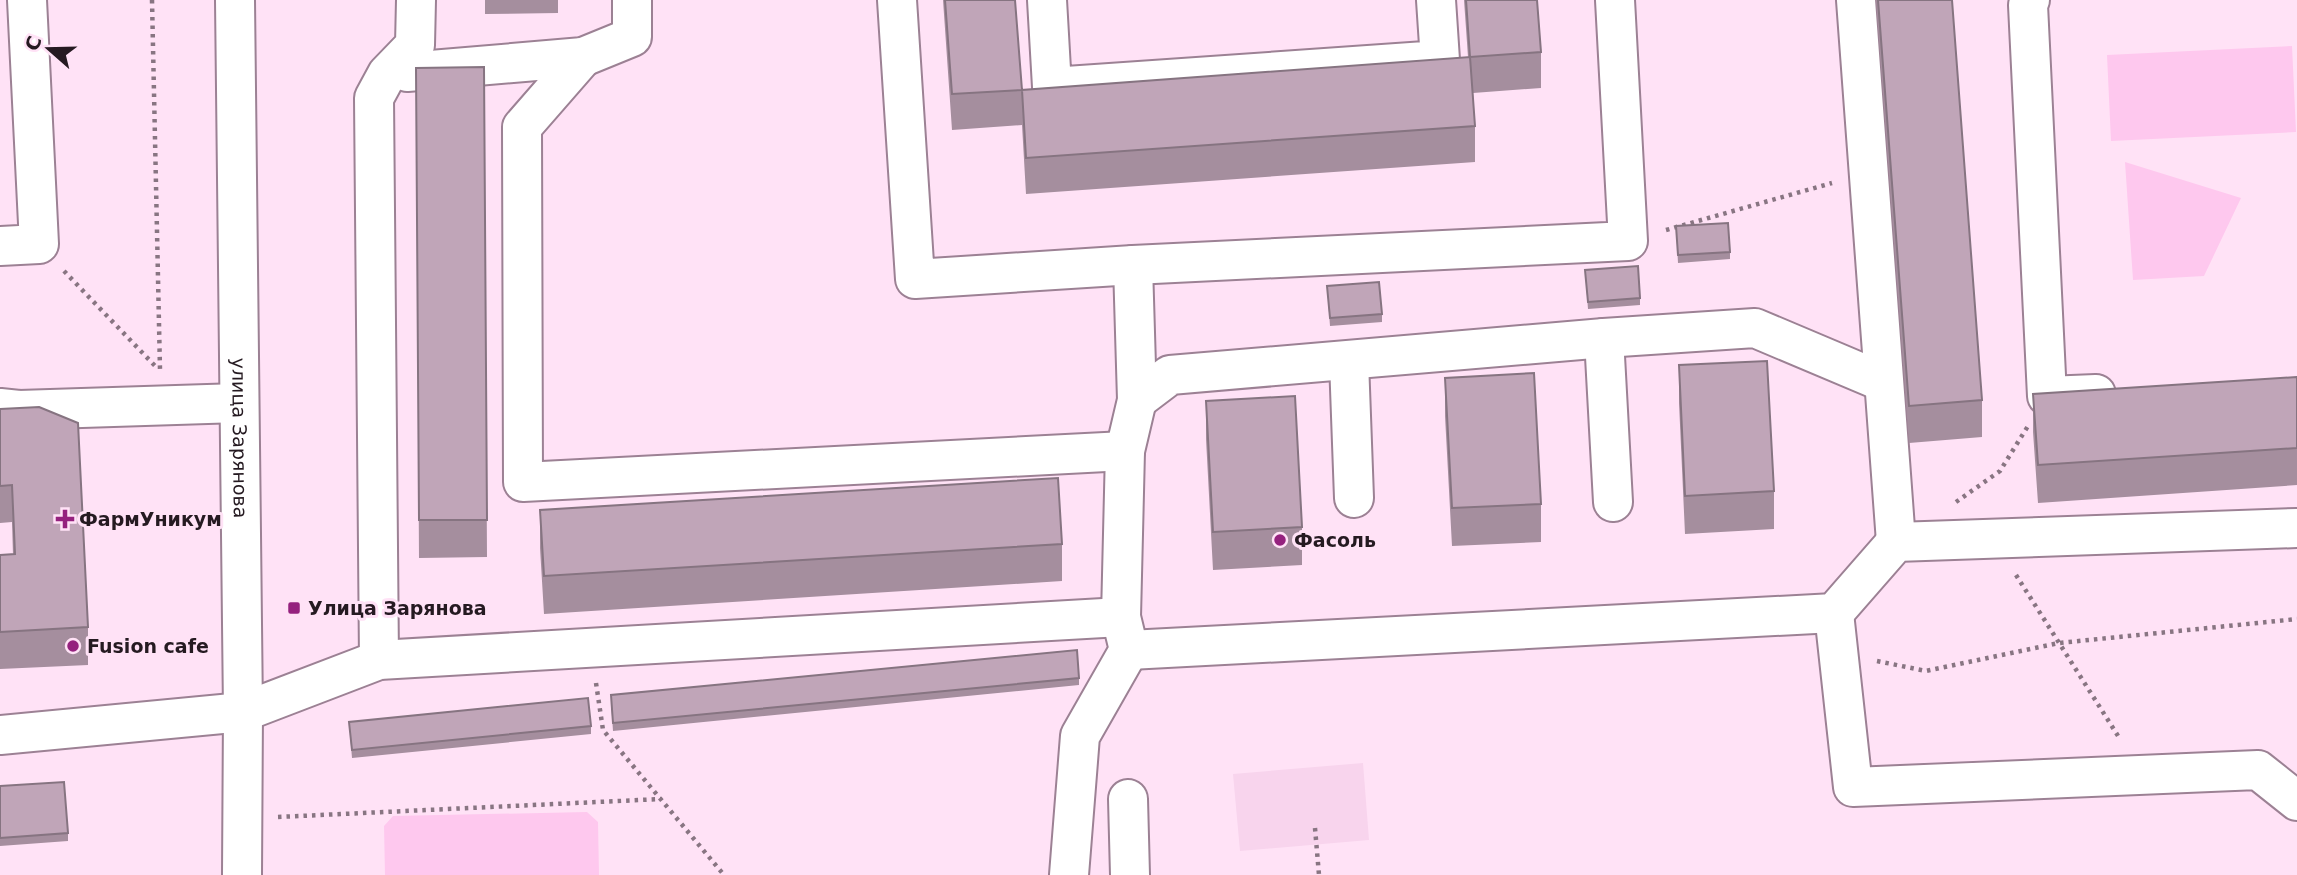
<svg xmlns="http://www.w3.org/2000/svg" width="2297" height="875" font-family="'DejaVu Sans',sans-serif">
	<rect width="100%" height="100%" fill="#ffe2f6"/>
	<!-- built -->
	<path fill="#f8d4ed" d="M1363 763 1369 840 1240 851 1233 774Z"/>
	<!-- green -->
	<path fill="#fec8ee" d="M2292 46 2296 132 2111 141 2107 55Z
		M2125 162 2241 198 2204 276 2133 280Z
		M587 812 598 822 599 875H385L384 826 393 816Z"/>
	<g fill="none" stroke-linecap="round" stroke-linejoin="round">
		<defs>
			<g id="minor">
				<path id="s1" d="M235 0 243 712 242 875"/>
				<path d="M897 0 915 279 1133 265 1628 241 1615 0"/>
				<path d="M1047 0 1052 87 1440 60 1436 0"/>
				<path d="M1856 0 1896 542"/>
				<path d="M2030 0 2028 5 2047 396 2096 394"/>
				<path d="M583 57 522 127 523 482 1125 451"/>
				<path d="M407 72 583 57 632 37V0"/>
				<path d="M0 246 39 244 27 0"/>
				<path d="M1604 338 1613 502"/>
				<path d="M1349 361 1354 498"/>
				<path d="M1137 400 1170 375 1604 338 1755 328 1883 382"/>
				<path d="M0 408 19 410 239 403"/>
				<path d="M1834 613 1853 787 2258 770 2297 801"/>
				<path d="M1129 650 1834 613 1896 542 2297 528"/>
				<path d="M379 660 374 98 387 74 415 45 416 0"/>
				<path d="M0 735 243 712 379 660 1121 617"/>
				<path d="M1128 799 1130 875"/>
				<path d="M1069 875 1080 736 1129 650 1121 617 1125 451 1137 400 1133 265"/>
			</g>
		</defs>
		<!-- minor casing -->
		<use href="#minor" stroke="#9c8194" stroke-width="42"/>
		<!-- path -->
		<path stroke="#887582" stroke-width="4.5" stroke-dasharray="3.5 5" stroke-linecap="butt" d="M152 0 160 370
			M1666 230 1832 183
			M64 271 157 368
			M1956 502 2000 471 2028 426
			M2016 575 2120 739
			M1877 661 1926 671 2059 643 2297 619
			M596 683 603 730 724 875
			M278 817 661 799
			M1315 828 1319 875"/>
		<!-- minor -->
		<use href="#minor" stroke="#fff" stroke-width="38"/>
	</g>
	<!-- wall -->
	<path fill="#a58e9e" d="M485 0H558V13L485 14Z
		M943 0H1015L1022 90 1468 57 1464 0H1537L1541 52V88L1473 93 1475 126V162L1026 194 1022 125 952 130Z
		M1876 0H1952L1982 400V437L1909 443Z
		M484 67 487 557 419 558 416 68Z
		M1676 226 1730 252V259L1678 263Z
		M1585 270 1640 298V305L1588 309Z
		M1327 286 1382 314V322L1330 326Z
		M1679 365 1774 491V529L1685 534 1679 403Z
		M2297 377V485L2038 503 2033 432V394Z
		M1445 378 1541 504V542L1452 546 1445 416Z
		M1206 401 1302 527V565L1213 570 1206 439Z
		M0 409 88 627V665L0 669V555H13L12 522 0 523Z
		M540 510 1062 544V581L544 614 540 548Z
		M1079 678V685L613 731 611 702V695Z
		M349 722 591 726V734L352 758Z
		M0 786 68 833V841L0 846Z"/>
	<!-- building -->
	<path fill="#c0a5b8" stroke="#867481" stroke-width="2" d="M945 0H1015L1022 90 952 94Z
		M1466 0H1537L1541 52 1470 57Z
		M1878 0H1952L1982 400 1909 406Z
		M1470 57 1475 126 1026 158 1022 90Z
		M484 67 487 520H419L416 68Z
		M1728 223 1730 252 1678 255 1676 226Z
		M1638 266 1640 298 1588 302 1585 270Z
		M1379 282 1382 314 1330 318 1327 286Z
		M1767 361 1774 491 1685 496 1679 365Z
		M1534 373 1541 504 1452 508 1445 378Z
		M2297 377V448L2038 465 2033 394Z
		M1295 396 1302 527 1213 532 1206 401Z
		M39 407 78 423 88 627 0 632V555L15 554 12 485 0 486V409Z
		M1058 478 1062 544 544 576 540 510Z
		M1077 650 1079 678 613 723 611 695Z
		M588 698 591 726 352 750 349 722Z
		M64 782 68 833 0 838V786Z"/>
	<!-- markers -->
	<g fill="#95217e" stroke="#ffe2f6" stroke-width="2.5">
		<path d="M61.5 508.5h7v7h7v7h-7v7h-7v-7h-7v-7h7z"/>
		<circle cx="1280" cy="540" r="7"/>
		<rect x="287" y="601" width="14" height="14" rx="3.5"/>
		<circle cx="73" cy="646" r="7"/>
	</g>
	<g text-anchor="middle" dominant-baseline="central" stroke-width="6" stroke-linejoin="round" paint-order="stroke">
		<!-- street labels -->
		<g font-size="19" fill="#251a21" stroke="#ffe2f6">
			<text stroke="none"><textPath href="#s1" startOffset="438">улица Зарянова</textPath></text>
		</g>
		<!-- poi labels -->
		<g font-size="19" font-weight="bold" fill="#251a21" stroke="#ffe2f6" text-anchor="start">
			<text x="79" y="519">ФармУникум</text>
			<text x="1294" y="540">Фасоль</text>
			<text x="308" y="608">Улица Зарянова</text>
			<text x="87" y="646">Fusion cafe</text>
		</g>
	</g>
	<!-- north arrow -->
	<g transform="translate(49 49) rotate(290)" stroke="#ffe2f6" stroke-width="5" paint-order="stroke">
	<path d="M0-5L12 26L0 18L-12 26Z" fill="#251a21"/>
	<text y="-10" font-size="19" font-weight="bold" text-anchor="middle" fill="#251a21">С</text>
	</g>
</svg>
